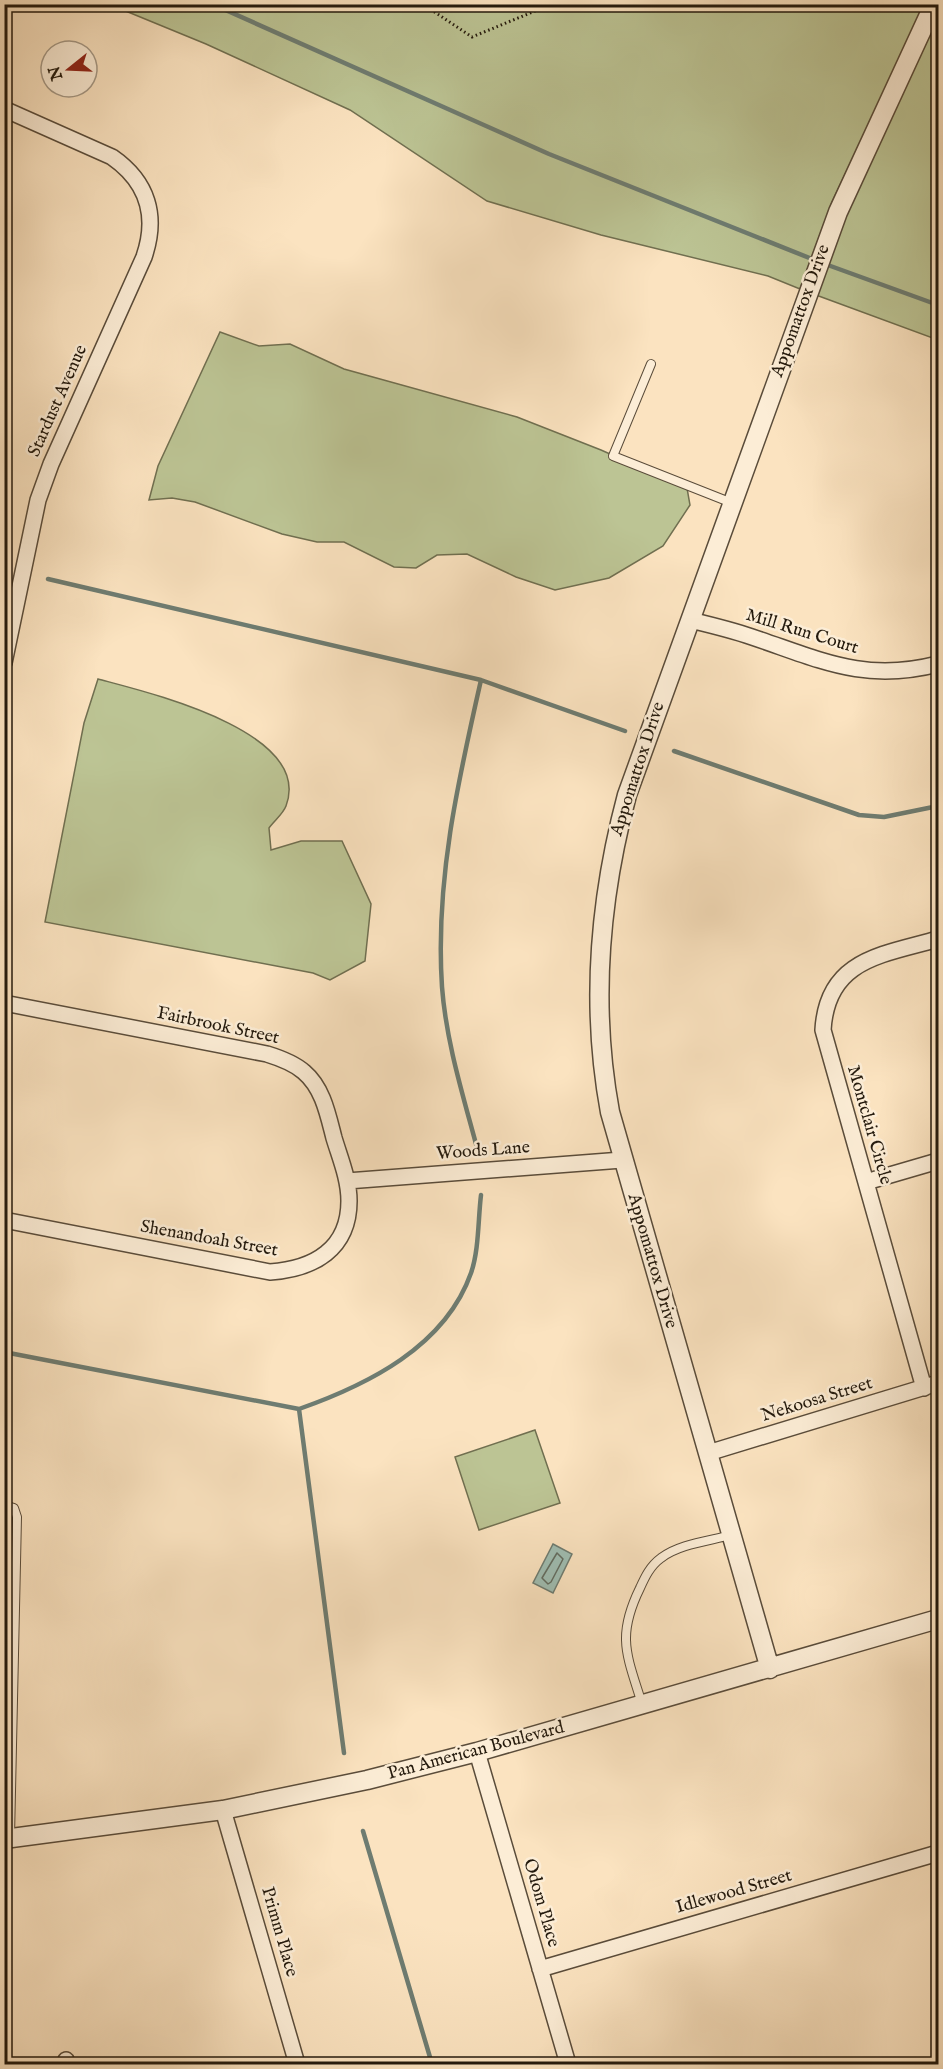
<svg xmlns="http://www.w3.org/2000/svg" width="943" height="2069" font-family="'IM FELL English',serif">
	<rect width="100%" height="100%" fill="#fbe3c0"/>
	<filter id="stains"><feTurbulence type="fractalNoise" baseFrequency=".00333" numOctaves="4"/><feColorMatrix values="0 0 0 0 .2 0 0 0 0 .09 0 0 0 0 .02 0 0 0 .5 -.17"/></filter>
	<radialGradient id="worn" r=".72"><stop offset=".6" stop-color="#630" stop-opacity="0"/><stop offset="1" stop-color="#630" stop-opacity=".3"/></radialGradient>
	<!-- green -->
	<path fill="#bcc494" stroke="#706f50" stroke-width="1.5" d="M111 5H925L832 202 800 289 768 276 601 235 487 201 350 110 206 44Z
		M938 15V340L816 295 846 214Z
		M220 332 259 346 290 344 344 369 517 417 601 450 687 488 690 505 663 546 609 578 555 590 516 577 467 554 437 555 416 568 394 567 344 542H317L282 534 195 502 172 498 149 500 158 466Z
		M98 679C146 692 314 731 286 806 283 814 274 821 269 828L271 850 301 841H342L371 904 365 961 330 980 313 973 45 922 84 723Z
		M535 1430 560 1503 479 1530 455 1457Z"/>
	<!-- water -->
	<path fill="#9fbeb3" stroke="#6e7c71" stroke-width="1.5" d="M553 1544 572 1554 553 1593 533 1583Z"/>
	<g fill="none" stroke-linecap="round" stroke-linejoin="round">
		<!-- shore -->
		<path stroke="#626c60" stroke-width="1.5" d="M557 1553 563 1559 551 1582 548 1584 542 1578Z"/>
		<!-- stream -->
		<path stroke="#6e7c71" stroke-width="4.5" d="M212 4 549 154 817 261
			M825 264 938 305
			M48 579 481 680 625 731
			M674 751 859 815 884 817 938 806
			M476 1144C462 1092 446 1040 442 987 435 882 458 781 481 680
			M4 1352 299 1409C367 1385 445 1347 471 1273 479 1250 478 1220 481 1195
			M299 1409 344 1753
			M363 1831 432 2064"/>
		<defs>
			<path id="service" d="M651 364 613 456 732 503
				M4 1505 14 1508 17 1517 10 1837
				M642 1704C627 1655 616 1637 640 1588 645 1577 650 1566 661 1558 679 1544 709 1541 731 1535"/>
			<path id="minor" d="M4 109 112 157C148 182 158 216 144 257L51 464 38 500 4 663
				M690 620C711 625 732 630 752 637 821 660 864 683 938 664
				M4 1003 267 1054C280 1058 294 1063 304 1072 323 1088 328 1115 334 1138 340 1158 349 1179 349 1201 349 1249 314 1269 270 1272L4 1220
				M347 1181 622 1160
				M866 1182 938 1161
				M924 1388 823 1030C827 959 882 955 938 939
				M708 1453 938 1383
				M477 1752 568 2064
				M223 1810 297 2064
				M540 1969 938 1853
				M66 2060 67 2064"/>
			<path id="tertiary" d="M770 1669 610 1112C590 1004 599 900 627 795L838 212 934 4
				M4 1839 223 1810 367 1780 477 1752 938 1619"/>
		</defs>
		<!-- service casing -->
		<use href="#service" stroke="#5a4c3a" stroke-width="10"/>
		<!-- minor casing -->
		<use href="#minor" stroke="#5a4c3a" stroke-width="18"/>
		<!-- tertiary casing -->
		<use href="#tertiary" stroke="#5a4c3a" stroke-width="21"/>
		<!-- path -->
		<path stroke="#241a0d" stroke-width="3" stroke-dasharray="1.5 3" stroke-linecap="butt" d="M430 4 433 11 472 37 552 4"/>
		<!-- service -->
		<use href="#service" stroke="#fcedd6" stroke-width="8"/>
		<!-- minor -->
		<use href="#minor" stroke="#fcedd6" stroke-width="15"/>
		<!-- tertiary -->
		<use href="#tertiary" stroke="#fcedd6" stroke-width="18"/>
	</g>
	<g text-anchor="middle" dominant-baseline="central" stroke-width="5" stroke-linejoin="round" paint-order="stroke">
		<!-- street labels -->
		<g font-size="18" fill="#241a0d" stroke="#fcedd6">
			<text transform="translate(801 311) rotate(-70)">Appomattox Drive</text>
			<text transform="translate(58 401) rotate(-66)">Stardust Avenue</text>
			<text transform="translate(802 632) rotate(17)">Mill Run Court</text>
			<text transform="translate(638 769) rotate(-72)">Appomattox Drive</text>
			<text transform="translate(218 1026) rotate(12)">Fairbrook Street</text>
			<text transform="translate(869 1125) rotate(74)">Montclair Circle</text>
			<text transform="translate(483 1151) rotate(-4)">Woods Lane</text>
			<text transform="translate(209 1239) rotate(10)">Shenandoah Street</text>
			<text transform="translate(652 1261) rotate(74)">Appomattox Drive</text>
			<text transform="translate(817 1400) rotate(-17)">Nekoosa Street</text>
			<text transform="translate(476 1751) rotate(-15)">Pan American Boulevard</text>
			<text transform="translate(734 1892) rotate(-16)">Idlewood Street</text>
			<text transform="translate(541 1903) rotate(74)">Odom Place</text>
			<text transform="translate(279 1932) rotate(74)">Primm Place</text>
		</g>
	</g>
	<!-- margin -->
	<rect width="943" height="2069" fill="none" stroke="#fbe3c0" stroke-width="24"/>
	<rect x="6" y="6" width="931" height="2057" fill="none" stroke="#241a0d" stroke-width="3"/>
	<rect x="12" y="12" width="919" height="2045" fill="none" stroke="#241a0d" stroke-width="1.5"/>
	<!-- north arrow -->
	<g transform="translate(69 69) rotate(252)"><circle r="28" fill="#fcedd6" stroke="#a69986" stroke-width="1.5"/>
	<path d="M0-4.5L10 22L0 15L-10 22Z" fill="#8f2418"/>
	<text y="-9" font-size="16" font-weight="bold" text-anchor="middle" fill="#241a0d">N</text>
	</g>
	<rect width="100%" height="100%" filter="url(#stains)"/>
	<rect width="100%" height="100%" fill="url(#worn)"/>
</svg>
